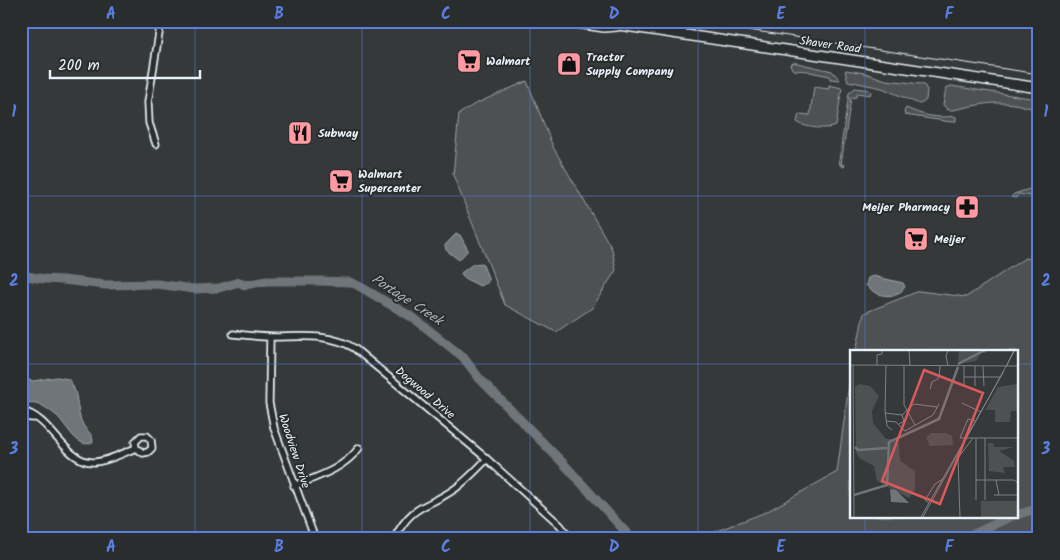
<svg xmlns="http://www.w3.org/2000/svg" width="1060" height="560" font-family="Kalam,sans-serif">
	<rect width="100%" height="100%" fill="#35393a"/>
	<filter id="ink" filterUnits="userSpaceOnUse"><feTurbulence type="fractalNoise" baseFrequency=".02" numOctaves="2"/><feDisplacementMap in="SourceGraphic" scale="10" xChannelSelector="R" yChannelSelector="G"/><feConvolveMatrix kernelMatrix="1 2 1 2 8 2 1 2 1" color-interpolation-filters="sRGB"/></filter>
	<g filter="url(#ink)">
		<!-- green -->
		<path fill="#4d5152" stroke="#9aa1a5" d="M793 62 832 71 840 80 830 79V76L810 72 809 71 793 70 790 65Z
			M846 70 865 73 886 80 921 84 924 85 927 90 926 100 922 103 919 104 882 88 848 81 845 71Z
			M527 81 553 147 612 249 616 270 592 308 556 332 505 305 453 175 459 114 473 105Z
			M829 85 842 88 836 126C827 130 805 128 797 122L799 114 810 115 814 87 829 89Z
			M951 86 1037 99H1039V111C1005 98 987 103 953 110H948L943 105 946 88Z
			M855 88 869 90 871 92 870 95 857 93 856 97 851 98 841 164 845 165 844 167 840 165 839 160 849 93Z
			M906 108C922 115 936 119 954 116L956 117V121L951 122 905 115 904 112Z
			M1039 186V197L1018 194 1016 198 1011 197 1014 194Z
			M1025 258 1039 261V539H696L766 512 837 472 851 370V516H1016V351H856L864 313 919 291 966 297Z"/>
		<!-- water -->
		<path fill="#707579" stroke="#a0a7ac" d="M456 234 460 235 468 250 459 260 446 250 445 245Z
			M482 263 489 280 487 283 480 286 464 278 461 273 473 264Z
			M873 276 903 283 905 287C896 301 874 296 866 285L868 278Z
			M57 377 68 379C80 391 75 410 83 425 87 431 93 434 93 442 78 451 66 424 57 416 52 412 43 405 36 403 31 402 26 404 21 400V378L33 381Z"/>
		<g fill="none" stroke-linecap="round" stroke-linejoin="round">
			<!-- river -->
			<path stroke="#707579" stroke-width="9" d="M21 275 44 279 63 280 105 285 157 284 194 289 219 288 239 282 244 285 267 281H318L350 282 359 286 415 319 463 357 479 378 564 464 632 539
				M1016 515 1039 508
				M963 539 1012 516"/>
			<defs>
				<path id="street" d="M156 144 149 123 148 102 161 21
					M233 334C246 335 260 337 273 337 301 337 329 333 354 348L487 459 560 525 571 539
					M270 337 269 403 274 428 315 539
					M21 411C52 416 64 464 95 462 109 461 123 453 136 448L135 442 141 436H147L151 440 152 448 148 452 143 453 136 448
					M21 417 34 418
					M294 486C319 476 343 469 359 448
					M394 539C413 502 427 509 456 488 467 480 477 469 487 459"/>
				<path id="secondary" d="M563 21 604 27 617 26
					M610 21 619 25 1039 88"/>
			</defs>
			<!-- street casing -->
			<use href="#street" stroke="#e8f1f8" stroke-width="9"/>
			<!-- secondary casing -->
			<use href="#secondary" stroke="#e8f1f8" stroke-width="12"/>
			<!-- street -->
			<use href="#street" stroke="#2a2d2e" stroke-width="5.5"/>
			<!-- secondary -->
			<use href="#secondary" stroke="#2a2d2e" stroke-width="9"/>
			<!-- rail -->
			<path stroke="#e8f1f8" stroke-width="1" d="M689 21 1039 74"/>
		</g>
	</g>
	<!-- grid -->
	<path fill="none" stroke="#5a7fe2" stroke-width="1" stroke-opacity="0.55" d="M195 21V539M362 21V539M530 21V539M698 21V539M865 21V351M21 196H1039M21 364H851M1016 364H1039M865 516V539"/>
	<!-- icons -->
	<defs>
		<symbol id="supermarket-square" viewBox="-11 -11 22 22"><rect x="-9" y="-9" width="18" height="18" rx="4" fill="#ff9aa2" stroke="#2a2d2e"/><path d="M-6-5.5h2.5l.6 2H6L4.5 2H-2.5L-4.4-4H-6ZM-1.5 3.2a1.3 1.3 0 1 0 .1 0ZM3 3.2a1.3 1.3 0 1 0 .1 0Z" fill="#111"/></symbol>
		<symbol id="shop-square" viewBox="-11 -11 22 22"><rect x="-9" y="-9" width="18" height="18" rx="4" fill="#ff9aa2" stroke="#2a2d2e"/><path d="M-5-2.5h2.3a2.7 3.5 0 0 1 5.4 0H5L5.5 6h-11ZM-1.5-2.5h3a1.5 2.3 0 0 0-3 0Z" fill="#111"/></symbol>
		<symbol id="restaurant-square" viewBox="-11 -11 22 22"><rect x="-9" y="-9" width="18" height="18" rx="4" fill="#ff9aa2" stroke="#2a2d2e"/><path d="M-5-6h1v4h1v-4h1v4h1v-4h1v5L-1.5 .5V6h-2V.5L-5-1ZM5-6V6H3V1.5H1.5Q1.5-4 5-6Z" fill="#111"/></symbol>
		<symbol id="pharmacy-square" viewBox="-11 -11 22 22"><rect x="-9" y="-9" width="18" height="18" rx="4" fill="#ff9aa2" stroke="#2a2d2e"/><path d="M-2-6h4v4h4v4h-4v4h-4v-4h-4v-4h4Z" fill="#111"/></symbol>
	</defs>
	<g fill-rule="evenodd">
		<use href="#supermarket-square" x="455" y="47" width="28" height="28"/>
		<use href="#shop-square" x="555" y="50" width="28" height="28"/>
		<use href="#restaurant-square" x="286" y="119" width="28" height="28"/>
		<use href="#supermarket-square" x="327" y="167" width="28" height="28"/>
		<use href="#pharmacy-square" x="953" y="193" width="28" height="28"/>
		<use href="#supermarket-square" x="902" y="225" width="28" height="28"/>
	</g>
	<g text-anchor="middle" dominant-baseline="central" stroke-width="4" stroke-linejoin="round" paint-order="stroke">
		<!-- street labels -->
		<g font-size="12" fill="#e8f1f8" stroke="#2a2d2e">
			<text transform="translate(830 45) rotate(8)">Shaver Road</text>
			<text transform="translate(425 393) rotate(40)">Dogwood Drive</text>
			<text transform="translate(294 451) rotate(72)">Woodview Drive</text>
		</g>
		<!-- poi labels -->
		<g font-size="12" font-weight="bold" fill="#e8f1f8" stroke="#2a2d2e" text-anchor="start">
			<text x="586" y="57">Tractor<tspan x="586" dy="14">Supply Company</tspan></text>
			<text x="486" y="61">Walmart</text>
			<text x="318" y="133">Subway</text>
			<text x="358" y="174">Walmart<tspan x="358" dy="14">Supercenter</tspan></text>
			<text x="950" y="207" text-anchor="end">Meijer Pharmacy</text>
			<text x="934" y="239">Meijer</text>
		</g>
		<!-- water labels -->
		<g font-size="14" font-style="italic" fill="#acb3b8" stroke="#2a2d2e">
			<text transform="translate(407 300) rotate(33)">Portage Creek</text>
		</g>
	</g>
	<!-- overview -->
	<g transform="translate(850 350)">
		<rect width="168" height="168" fill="#35393a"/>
		<path d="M109 0H137L136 3H131L126 11 108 14ZM9 34 20 36 29 46 22 61 23 73 36 89H43L49 94 50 111 65 121V140L59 148 27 131 24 116 9 108 6 102 5 37ZM167 34V61H161L160 72H145V60H135L148 37ZM81 83H96L102 86 103 95 80 96 76 88ZM138 93H143L144 97H164L149 101 164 111 165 117H153L155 123 139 121ZM131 151H167V167H131Z" fill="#4d5152"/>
		<path d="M40 139 46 140 59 153 41 152Z" fill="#707579"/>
		<path fill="none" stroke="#707579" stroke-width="2.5" d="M108 14 135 0M5 97 8 100 37 98M4 145 37 135 39 92 89 69 108 17"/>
		<path fill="none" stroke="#7d8386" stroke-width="1" d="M59 0 60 16M0 15 168 16M3 15 4 167M27 15V5L32 4V0M36 15 35 61 37 76 42 80M54 16V55L65 75M98 16 96 6 98 0M125 16V36M133 16 134 36M156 17 164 0M114 27H151M114 36V16M80 39 82 32 89 28 90 16M112 53 131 62M35 63 52 65 54 71 49 74M52 65 64 54 87 57M37 71 46 72 55 81 83 65 89 54M125 71 118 69 110 88H168M135 88V150M126 130H164L168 133M146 130 149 145M144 145H168M126 150V88M79 153 75 150 85 134 93 129M71 167 154 21M73 167 165 0M110 167 108 108 123 88"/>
		<path fill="#da5a5c" fill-opacity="0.15" stroke="#da5a5c" stroke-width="2.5" d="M74 20 133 43 90 154 32 131Z"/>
		<rect width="168" height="168" fill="none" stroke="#e8f1f8" stroke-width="2.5"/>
	</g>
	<!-- margin -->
	<rect width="1060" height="560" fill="none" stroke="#2a2d2e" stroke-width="55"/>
	<!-- scale -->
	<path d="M50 70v8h150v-8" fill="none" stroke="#e8f1f8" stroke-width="2.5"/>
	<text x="58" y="70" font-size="15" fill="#e8f1f8" stroke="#2a2d2e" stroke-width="4" paint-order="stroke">200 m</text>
	<rect x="28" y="28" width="1004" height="504" fill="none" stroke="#5a7fe2" stroke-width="2"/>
	<g font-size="16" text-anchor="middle" font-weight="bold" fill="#5a7fe2">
		<text x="111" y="19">A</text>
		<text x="279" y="19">B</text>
		<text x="446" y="19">C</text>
		<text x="614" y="19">D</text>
		<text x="781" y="19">E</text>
		<text x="949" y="19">F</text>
		<text x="14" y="117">1</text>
		<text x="1046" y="117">1</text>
		<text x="14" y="286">2</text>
		<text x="1046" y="286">2</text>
		<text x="14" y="454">3</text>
		<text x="1046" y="454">3</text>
		<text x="111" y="552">A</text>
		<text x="279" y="552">B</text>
		<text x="446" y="552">C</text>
		<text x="614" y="552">D</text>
		<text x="781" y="552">E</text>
		<text x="949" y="552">F</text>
	</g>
</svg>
